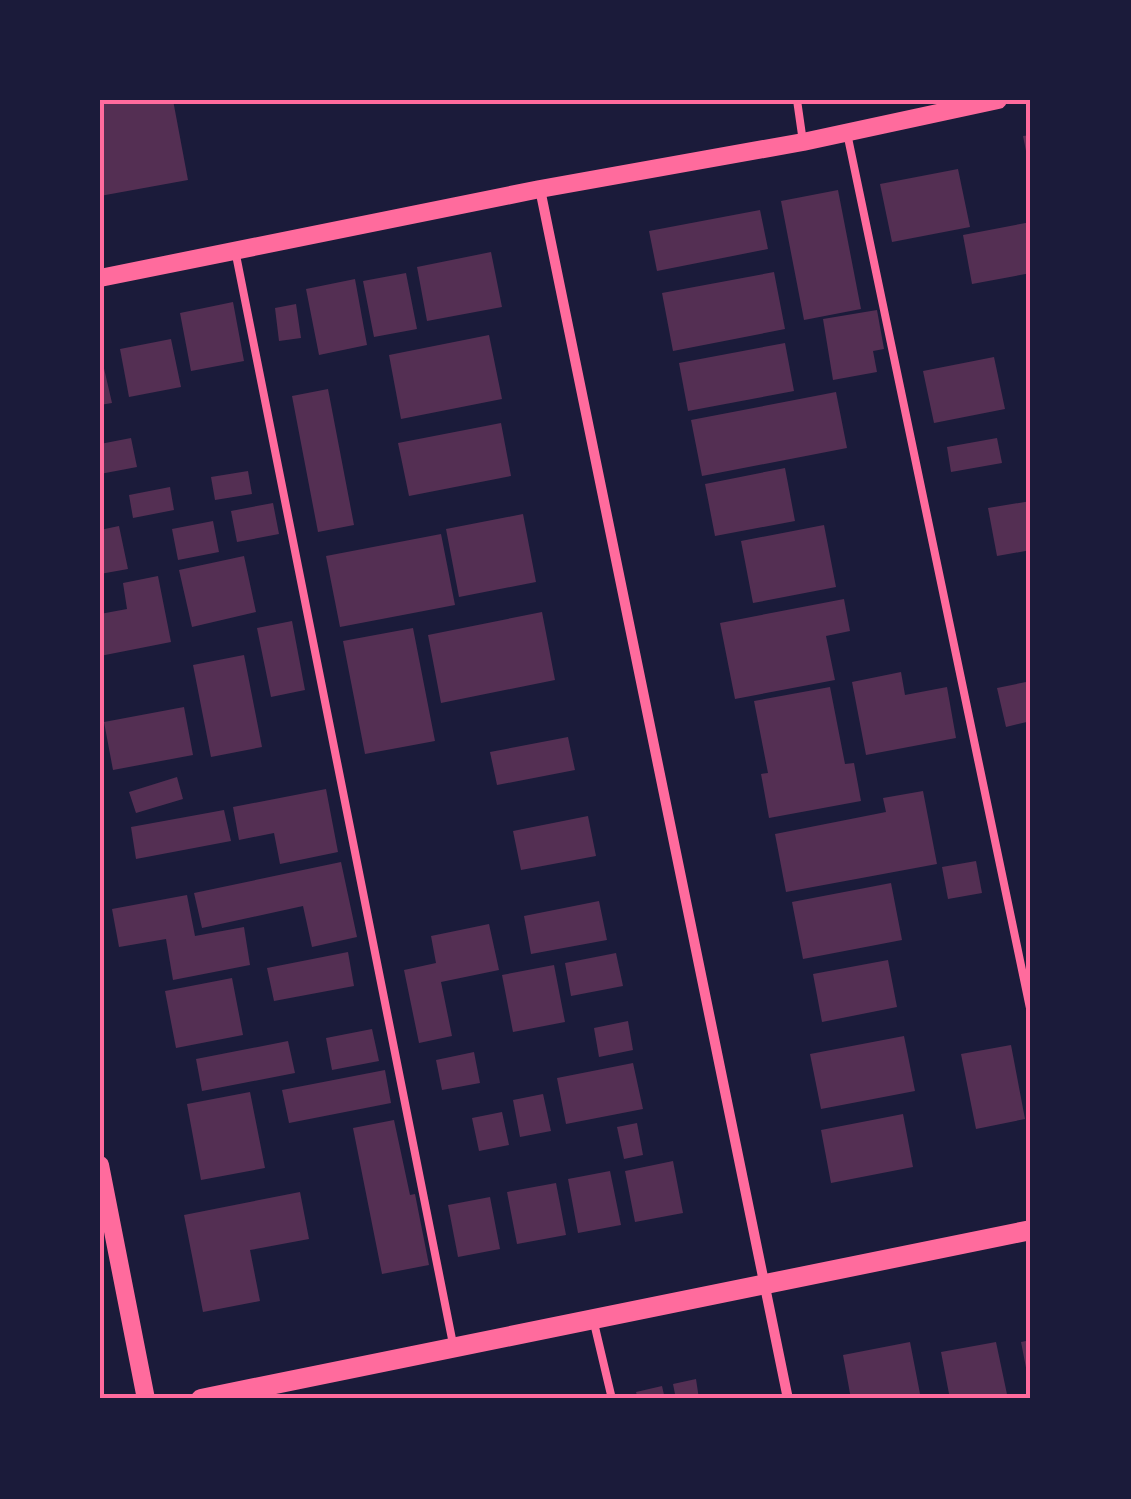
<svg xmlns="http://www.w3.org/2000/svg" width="1131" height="1499" font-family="'Sofia Sans Condensed',sans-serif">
	<rect width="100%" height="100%" fill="#1b1b3a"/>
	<!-- building -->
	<path fill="#542f53" d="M100 100H173L188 180 100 196Z
		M1031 135V166H1029L1023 136Z
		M958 169 970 227 892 242 880 184Z
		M838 190 861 309 804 320 781 201Z
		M760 210 768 249 657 271 649 231Z
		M1031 222V273L972 284 963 235Z
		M491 252 502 307 427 321 417 267Z
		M774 272 785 329 673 351 662 293Z
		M406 273 417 329 374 337 363 281Z
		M355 279 367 345 319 355 306 289Z
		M233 302 244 361 191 371 180 313Z
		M296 304 301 338 279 341 275 308Z
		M877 310 884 349 873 351 877 372 833 380 823 319Z
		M489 335 502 399 401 419 389 355Z
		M171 339 181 387 129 397 120 349Z
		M785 343 794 391 688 411 679 363Z
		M100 351 112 403 100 405Z
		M994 357 1005 409 934 423 923 371Z
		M328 389 354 525 318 532 292 396Z
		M836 392 847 448 702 476 691 420Z
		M501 423 511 476 409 496 398 443Z
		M131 438 137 467 100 474V444Z
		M997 438 1002 463 951 472 947 447Z
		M785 468 795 521 715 536 705 484Z
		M248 471 252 494 215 500 211 477Z
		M170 487 174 510 133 518 129 495Z
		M1031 501V550L997 556 988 508Z
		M273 503 279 534 237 542 231 511Z
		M523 514 536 582 459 597 446 529Z
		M213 521 219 552 178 560 172 529Z
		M824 525 836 587 753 603 741 541Z
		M119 526 128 569 100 574V530Z
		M441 534 455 605 340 627 326 556Z
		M244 556 256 612 192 627 179 570Z
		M158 576 171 642 100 656V614L127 609 123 583Z
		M844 599 850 631 826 636 835 680 735 699 720 623Z
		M542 612 555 680 441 703 428 635Z
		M292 621 305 690 271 697 257 628Z
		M413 628 435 741 365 754 343 641Z
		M244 655 262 747 211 757 193 665Z
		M901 672 905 695 947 687 956 738 866 755 852 682Z
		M1031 681V721L1006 727 997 688Z
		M830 687 845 764 854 763 861 801 769 818 761 774 768 773 754 701Z
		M184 707 193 755 113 770 104 722Z
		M568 737 575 770 497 785 490 752Z
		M177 777 183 799 136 813 129 792Z
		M326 789 338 852 280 864 274 833 239 840 233 807Z
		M923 791 937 864 786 892 775 834 886 812 883 798Z
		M224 810 231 841 136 859 131 827Z
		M588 816 596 856 521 870 513 831Z
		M976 861 982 893 948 899 942 867Z
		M341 862 357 937 312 947 303 906 202 928 194 893Z
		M891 883 902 940 803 959 792 902Z
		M187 895 195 936 244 927 250 965 173 980 166 939 119 947 112 909Z
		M599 901 607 940 531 954 524 916Z
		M489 924 499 970 441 982 452 1036 419 1043 404 970 436 963 431 936Z
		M348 952 354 986 274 1001 267 968Z
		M616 953 623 986 571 996 565 963Z
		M888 960 897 1007 822 1022 813 974Z
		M554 965 565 1022 513 1032 502 975Z
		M232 978 243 1035 176 1048 165 991Z
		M628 1021 633 1050 599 1057 594 1028Z
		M372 1029 379 1061 332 1070 326 1038Z
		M904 1036 915 1091 821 1109 810 1054Z
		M288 1041 295 1073 202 1091 196 1059Z
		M1011 1045 1025 1119 976 1129 961 1054Z
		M474 1052 480 1083 442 1090 436 1060Z
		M633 1063 643 1109 566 1124 557 1078Z
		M385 1070 391 1103 289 1123 282 1090Z
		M250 1092 265 1168 201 1180 187 1104Z
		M543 1094 551 1131 520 1137 513 1100Z
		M502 1112 509 1145 479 1151 472 1118Z
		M903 1114 913 1167 831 1183 821 1130Z
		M394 1120 410 1195 415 1194 429 1265 382 1274 353 1128Z
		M637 1123 643 1155 624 1159 617 1127Z
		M673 1161 683 1213 635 1222 625 1171Z
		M610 1171 621 1225 578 1233 568 1179Z
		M556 1183 566 1235 517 1244 507 1192Z
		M300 1192 309 1239 250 1250 260 1301 203 1312 184 1215Z
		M490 1197 500 1249 458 1257 448 1205Z
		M1031 1340V1383H1029L1021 1342Z
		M910 1342 921 1399H851L843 1355Z
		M996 1342 1008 1399H950L941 1352Z
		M696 1379 699 1399H676L673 1384Z
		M662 1386 665 1399H638L636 1392Z"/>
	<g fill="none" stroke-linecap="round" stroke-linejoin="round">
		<!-- service -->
		<path stroke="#ff6b9d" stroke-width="8" d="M797 100 803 142
			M847 133 1031 1013
			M235 250 453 1344
			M594 1323 612 1399"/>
		<!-- minor -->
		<path stroke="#ff6b9d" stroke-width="10" d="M540 189 788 1399"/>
		<!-- tertiary -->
		<path stroke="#ff6b9d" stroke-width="18" d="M100 278 540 189 803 142 998 100
			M100 1165 146 1399"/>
		<!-- secondary -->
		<path stroke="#ff6b9d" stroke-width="20" d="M201 1399 1031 1230"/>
	</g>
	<!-- border -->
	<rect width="1131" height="1499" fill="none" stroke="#1b1b3a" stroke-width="205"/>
	<rect x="102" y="102" width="926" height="1294" fill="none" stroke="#ff6b9d" stroke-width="4"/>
</svg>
